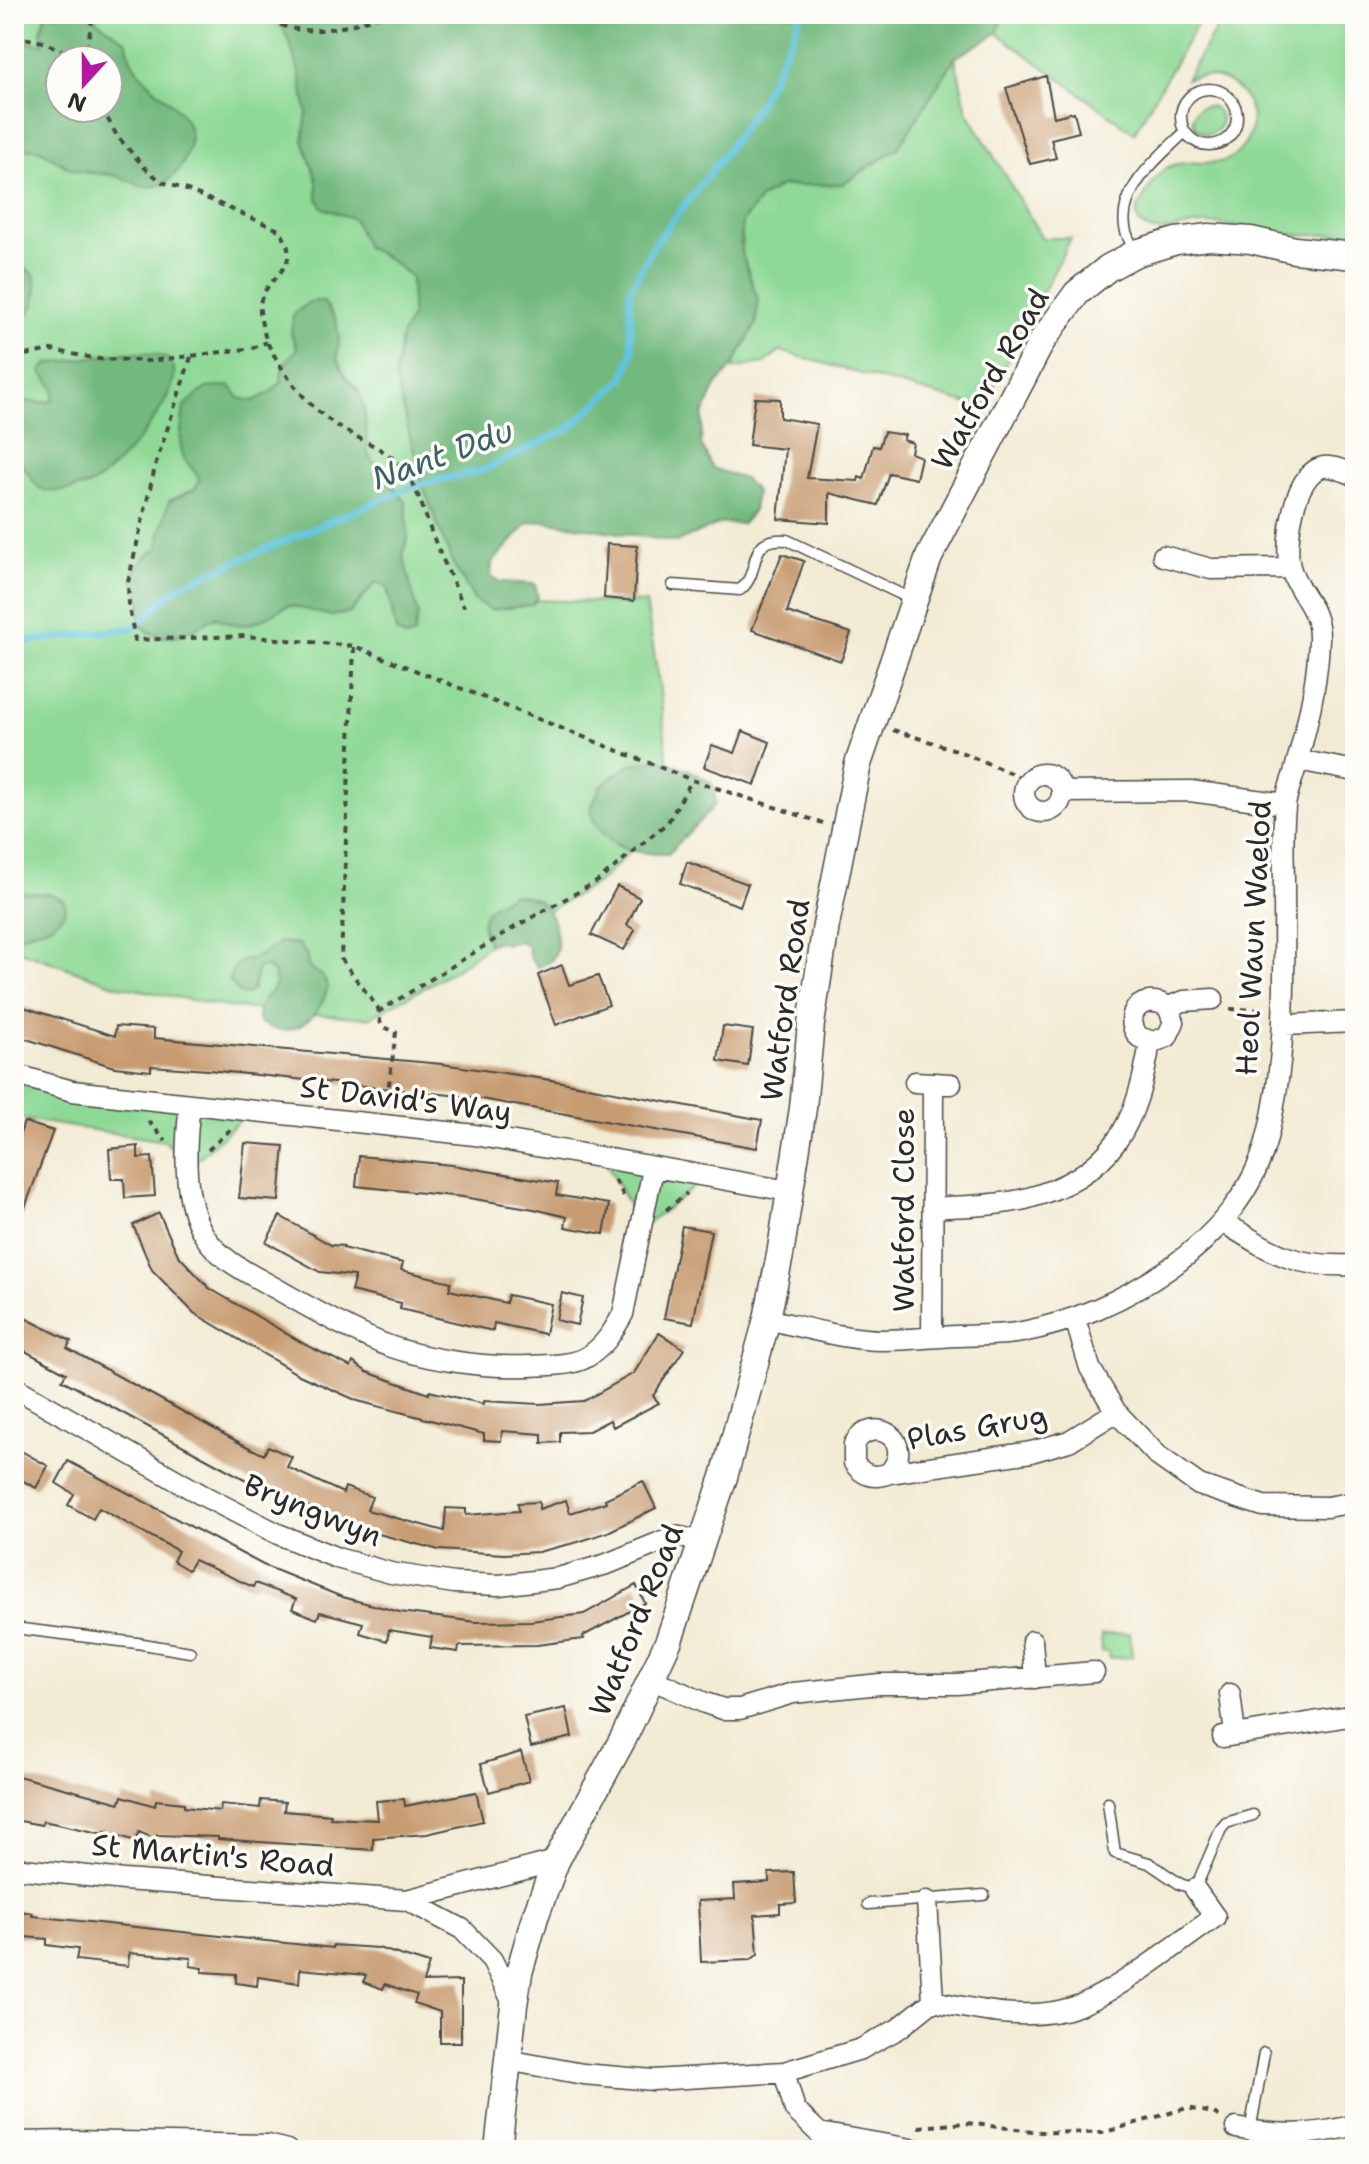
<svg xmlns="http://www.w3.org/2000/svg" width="1369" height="2164" font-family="'Shantell Sans',sans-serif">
	<rect width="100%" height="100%" fill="#fdfcf7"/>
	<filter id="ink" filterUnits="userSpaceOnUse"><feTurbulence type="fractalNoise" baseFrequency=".0125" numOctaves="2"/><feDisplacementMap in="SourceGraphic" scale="16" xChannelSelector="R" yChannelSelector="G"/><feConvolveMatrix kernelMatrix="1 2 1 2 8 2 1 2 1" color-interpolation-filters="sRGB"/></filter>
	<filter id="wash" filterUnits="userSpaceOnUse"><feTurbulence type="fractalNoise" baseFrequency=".006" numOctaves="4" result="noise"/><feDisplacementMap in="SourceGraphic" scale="32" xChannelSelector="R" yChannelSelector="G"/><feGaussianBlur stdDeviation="1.8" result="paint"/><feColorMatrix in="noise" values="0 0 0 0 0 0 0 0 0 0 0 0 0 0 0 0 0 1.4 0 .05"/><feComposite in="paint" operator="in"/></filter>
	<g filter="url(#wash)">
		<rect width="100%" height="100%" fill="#f2ebd4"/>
		<!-- green -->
		<path fill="#8ed995" stroke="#5c8260" stroke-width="2" fill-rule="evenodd" d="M14 14H423L390 260 411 277 482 599 646 603 659 684 673 809 599 882 489 945 449 974 368 1018 226 1007 115 985 14 949ZM60 60H108V108H60Z
			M1004 14H1203L1134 133 997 33Z
			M1225 14H1350L1355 34V231C1332 235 1311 237 1288 234 1259 231 1234 223 1204 224 1188 224 1172 232 1156 231 1149 231 1139 225 1137 218 1135 210 1142 201 1145 195 1150 186 1159 172 1168 167 1193 155 1223 174 1242 148 1272 107 1228 64 1186 79Z
			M955 58 967 111 1042 238H1071L983 408 780 351 764 363 731 369 756 324 758 300 741 251 742 222 761 198 781 186 842 184 898 148Z
			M1193 120a14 14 0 1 1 28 0a14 14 0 1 1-28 0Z
			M14 1074 250 1111 188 1168 165 1141 14 1118Z
			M605 1160 707 1177 641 1229Z
			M1130 1633 1132 1657 1109 1658 1108 1652H1102L1101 1635Z"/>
		<!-- forest -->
		<path fill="#72b97e" stroke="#4e7254" stroke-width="2" fill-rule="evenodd" d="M46 14H88L127 42C129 90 202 103 189 148 184 166 169 188 147 187 136 186 124 177 112 175 100 173 80 174 69 168 44 155 47 144 14 151V40L43 44 41 31ZM108 60V108H60V60Z
			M274 14H1004L997 33 955 58 898 148 842 184 781 186 761 198 742 222 741 251 758 300 756 324 731 369 717 384 703 415 701 444 712 468 744 479 756 491 753 511 742 524 721 523 677 542 543 521 528 523 492 563 491 576 500 582 535 584 538 597 532 605 491 610 475 601 452 562 422 484 395 377 401 337 412 315 411 277 390 260 366 247 354 219 323 208 317 197V181L303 141 307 112 298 67 284 30Z
			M14 265H20L34 274C40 298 36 310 16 324H14Z
			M323 301 336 320 339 338 337 358 345 376 359 391 365 415 368 455 406 502 408 538 403 554 418 615 414 635 406 638 396 631 387 587 376 582 350 613 331 616 289 605C260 620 247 634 216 617 191 630 163 651 139 623L141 599 134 583 135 569 145 557 158 548 160 533 169 501 195 489 199 479C195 470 188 465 184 458 177 443 183 422 184 406L206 388 230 386 239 398 254 401 271 392 281 382 282 368 297 348 291 333 293 315 309 302Z
			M121 353C134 353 157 351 169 360 196 382 112 476 90 485 83 488 54 493 47 491 31 488 27 464 14 457V401C27 399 42 406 53 400L54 389 41 371 48 364Z
			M658 759 690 770 713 784 716 804 668 854C632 854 603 849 590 811L600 787 629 765Z
			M14 892 50 894 64 900 66 909C49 937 36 923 14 941Z
			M513 894C521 895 531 896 539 901 553 911 562 940 554 956 551 963 544 964 538 967L530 958 527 945 519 941 506 944 497 941 489 945C474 915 486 907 513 894Z
			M279 942 299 944 307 956 308 966 322 976 328 986C320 1020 289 1044 258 1021 258 998 265 1001 276 984L274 973 266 967 258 968 253 989 247 995 239 993 229 980C236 955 244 964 263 954 269 951 274 946 279 942Z"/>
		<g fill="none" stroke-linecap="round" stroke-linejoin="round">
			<!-- stream -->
			<path stroke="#60c4dd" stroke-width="7" d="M14 643 134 628 179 586 413 486 484 470 570 428 623 379 632 355 629 292 653 246 723 156 759 104 797 26 800 14"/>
		</g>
		<g id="blocks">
			<!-- building -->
			<path fill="#c89c72" d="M1046 76 1054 117 1074 112 1079 132 1051 139 1056 158 1030 164 1006 88Z
				M755 398 780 399V418L817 424 807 478 858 481 859 477 864 479 873 446 879 447 884 432 905 435 903 440 913 443 911 453 921 457 916 479 889 473 878 505 829 493V523L778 519 785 449 749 445Z
				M607 544 637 546 634 601 604 598Z
				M782 554 804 561 787 612 851 633 841 661 752 630Z
				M743 731 770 742 755 785 704 767 712 745 735 753Z
				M687 862 748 884 740 906 680 884Z
				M617 886 640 898 627 925 635 930 624 950 591 935Z
				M562 965 569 985 598 976 609 1005 556 1025 538 975Z
				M14 1004 115 1036 116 1026 154 1029V1038L442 1064 551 1080 762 1120 757 1148 470 1097 208 1070 151 1066V1071L114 1067 14 1035Z
				M723 1026 753 1030 748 1066 718 1061Z
				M24 1122 53 1131 16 1232 14 1151Z
				M245 1143 284 1146 279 1201 239 1198Z
				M138 1146V1158L152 1157 155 1196 125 1198 124 1179H111L109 1149Z
				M359 1156 452 1165 558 1183 556 1195 609 1204 604 1234 565 1227 567 1217 534 1209 463 1197 356 1186Z
				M159 1213 178 1255 209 1288 306 1345 351 1367 353 1362 367 1372 429 1394V1391L484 1404V1401L539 1404 584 1401 634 1373 659 1333 684 1349 653 1396 659 1403 613 1427 610 1420 589 1431 560 1432V1442L542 1443V1434L502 1431 501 1441 484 1440V1434L358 1401 299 1375 194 1313 152 1270 133 1225Z
				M280 1216 331 1245 344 1246 343 1248 403 1263 401 1270 451 1282 449 1290 506 1303 508 1295 551 1304 545 1334 494 1323 493 1331 471 1326 400 1309 401 1303 351 1291 355 1276 320 1272 266 1242Z
				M682 1226 711 1231 693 1323 664 1318Z
				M562 1293 583 1298 577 1325 556 1320Z
				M25 1318 71 1341 67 1348 240 1443 264 1455 268 1446 292 1457 287 1467 343 1493 345 1487 372 1497 367 1510 444 1531 446 1508 466 1509V1515L519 1511 518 1503 539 1502V1509L566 1500 570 1513 606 1502 605 1499 643 1481 656 1508 608 1532 578 1542 538 1552 504 1554 439 1550 356 1528 248 1481 62 1380 66 1373 14 1345Z
				M14 1447 48 1466 36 1488 14 1476Z
				M68 1461 263 1565 342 1597 400 1612 476 1622 531 1621 584 1614 636 1585 645 1603 583 1636 584 1639 537 1645 459 1646 458 1652 430 1648 432 1637 389 1630 387 1641 360 1633 363 1623 320 1612 317 1619 292 1609 296 1599 255 1583 253 1587 194 1560 188 1570 173 1561 178 1551 99 1508 93 1519 68 1505 74 1494 56 1483Z
				M566 1708 572 1737 531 1747 524 1717Z
				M521 1752 529 1781 489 1792 481 1764Z
				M14 1775 120 1803 122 1796 155 1806 156 1800 184 1803V1807L220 1811 221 1804 260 1808 261 1800 285 1802 284 1811 331 1815 330 1818 378 1820 376 1801 404 1799 405 1806 476 1792 483 1821 427 1834 373 1838V1850L218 1839V1837L157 1835 156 1839 139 1832 135 1841 105 1831 104 1834 43 1821 42 1825 14 1820Z
				M794 1872 796 1903 780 1904V1913L755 1915 758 1954 751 1960 701 1962 698 1901 735 1899 734 1884 769 1882V1873Z
				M14 1910 33 1913 32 1916 333 1948V1945L378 1948 429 1964 423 1982 461 1981V2042H440V2012L414 2003 417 1995 385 1984 383 1989 364 1982 366 1975 300 1969 299 1983 258 1977 257 1986 236 1983V1974L202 1972V1968L190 1966 191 1958 129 1953 128 1966 76 1960 78 1949 47 1945V1939L14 1936Z"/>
		</g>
	</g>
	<g filter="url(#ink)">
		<use href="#blocks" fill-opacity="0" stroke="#494844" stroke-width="2"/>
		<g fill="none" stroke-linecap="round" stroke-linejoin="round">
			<defs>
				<path id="service" d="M1181 117a28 28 0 1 1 56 0a28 28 0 1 1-56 0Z
					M1135 251C1131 244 1126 235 1125 227 1119 188 1160 156 1185 132
					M673 585 740 590C763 572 744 536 787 540L913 600
					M14 1628 137 1643 190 1652
					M1108 1803 1115 1853 1149 1863 1180 1884 1195 1889 1221 1829 1226 1823 1253 1815
					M1354 1841H1355
					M868 1904 984 1895
					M1250 2131 1264 2053"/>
				<path id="minor" d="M1163 556 1211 569 1290 568
					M1298 760 1355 771
					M1024 793a19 19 0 1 1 38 0a19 19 0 1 1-38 0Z
					M1062 792 1190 791 1285 804
					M1168 1007 1174 1022 1167 1037 1153 1042 1139 1037C1120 1014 1144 991 1168 1007L1184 1001 1213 999
					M1284 1025 1355 1022
					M14 1074 72 1091 475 1135 789 1191
					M915 1082 951 1084
					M190 1104C185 1146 182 1199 204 1235 219 1260 252 1275 277 1289 308 1307 340 1325 374 1340 417 1359 482 1368 529 1366 546 1365 567 1366 583 1359 602 1350 613 1332 623 1314L653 1169
					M933 1208C963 1206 996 1206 1025 1199 1112 1176 1137 1125 1150 1042
					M1223 1222C1273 1253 1294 1268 1355 1265
					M767 1319C804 1327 845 1340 883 1340 908 1340 932 1337 956 1336 978 1335 1001 1336 1022 1332 1118 1314 1239 1243 1266 1142 1288 1058 1284 972 1284 886 1284 860 1282 833 1285 807 1286 792 1294 777 1297 762 1308 723 1318 680 1319 639 1320 607 1297 593 1290 567 1284 542 1294 473 1323 467 1332 465 1346 472 1355 475
					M1075 1319 1090 1368 1116 1412 1158 1456 1199 1485 1263 1506 1327 1507 1355 1502
					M932 1337 933 1083
					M14 1387 202 1495 278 1534 337 1558 391 1573 454 1583 499 1585 558 1578 607 1564 675 1536 704 1542
					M889 1473C917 1442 874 1412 854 1444V1463C863 1476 875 1479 889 1473L1031 1452 1069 1441 1116 1412
					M1032 1641 1035 1678
					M651 1679 705 1703 723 1709H740L793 1693 880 1684H957L1094 1672
					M1230 1694 1235 1735
					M1223 1737 1355 1715
					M14 1868 124 1880 407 1900 556 1861
					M407 1900 462 1929 492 1960 514 2005
					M927 1901 933 2001
					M933 2001C979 2011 1034 2023 1080 2005 1125 1986 1174 1946 1215 1917L1195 1889
					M507 2060 583 2074 653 2080 784 2072 861 2049 898 2029 933 2001
					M784 2072 795 2110 819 2133 917 2150
					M1236 2128C1278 2136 1314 2136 1355 2125
					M14 2142 72 2141 268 2145 287 2150"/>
				<path id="tertiary" d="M498 2150 514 2005 519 1973 535 1917 556 1861 624 1737 669 1640 724 1477 767 1319 780 1255 803 1108 811 1024 826 925 858 764 929 557 1042 341 1077 293 1108 268 1136 253 1176 241 1209 237 1251 240 1295 250 1355 256"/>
			</defs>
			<!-- service casing -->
			<use href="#service" stroke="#494844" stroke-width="13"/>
			<!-- minor casing -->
			<use href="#minor" stroke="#494844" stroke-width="23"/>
			<!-- tertiary casing -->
			<use href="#tertiary" stroke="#494844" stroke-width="29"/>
			<!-- path -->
			<path stroke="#494844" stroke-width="4" stroke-dasharray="6 6" stroke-linecap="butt" d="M276 14 281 25C310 37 355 26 383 14
				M14 36 43 42 85 60
				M85 60 93 14
				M102 108 117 136 146 169 162 182 190 191 279 230C307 269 265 274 260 304 259 315 264 336 269 346 287 380 312 412 346 431 365 442 387 450 402 467 417 486 424 512 432 534 442 558 453 582 464 607
				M14 357 51 350 99 359 150 361 253 348 267 342
				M191 357 156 463 128 582 129 607 135 640 244 636 354 646 692 780 823 823
				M354 647 341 959 378 1008 381 1026 396 1032 386 1106
				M893 730 956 750 1029 781
				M1230 1009 1265 1010
				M378 1012 520 924 598 881 668 822 692 780
				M148 1121 166 1141
				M208 1150 231 1129
				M615 1180 626 1200
				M666 1210 687 1193
				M919 2127 966 2123 1041 2132 1102 2133 1187 2108 1214 2113 1221 2118
				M521 2146 538 2150"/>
			<!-- service -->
			<use href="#service" stroke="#fff" stroke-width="10"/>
			<!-- minor -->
			<use href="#minor" stroke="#fff" stroke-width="20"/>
			<!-- tertiary -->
			<use href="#tertiary" stroke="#fff" stroke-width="26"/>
		</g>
	</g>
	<g text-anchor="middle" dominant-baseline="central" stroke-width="7" stroke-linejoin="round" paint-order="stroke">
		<!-- street labels -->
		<g font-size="30" fill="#2b2b2b" stroke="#fdfcf7">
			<text transform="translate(990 379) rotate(-60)">Watford Road</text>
			<text transform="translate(1253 938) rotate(-87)">Heol Waun Waelod</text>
			<text transform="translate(785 1000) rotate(-82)">Watford Road</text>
			<text transform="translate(406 1099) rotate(7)">St David's Way</text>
			<text transform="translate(903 1210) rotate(-90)">Watford Close</text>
			<text transform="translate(977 1427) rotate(-10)">Plas Grug</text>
			<text transform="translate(313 1510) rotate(22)">Bryngwyn</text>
			<text transform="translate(636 1620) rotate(-68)">Watford Road</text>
			<text transform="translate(213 1855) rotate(5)">St Martin's Road</text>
		</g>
		<!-- water labels -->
		<g font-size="32" font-style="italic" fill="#3e6169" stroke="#fdfcf7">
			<text transform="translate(442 454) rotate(-20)">Nant Ddu</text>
		</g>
	</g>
	<!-- margin -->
	<rect width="1369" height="2164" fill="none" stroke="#fdfcf7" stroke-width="48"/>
	<!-- north arrow -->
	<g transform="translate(84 84) rotate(201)"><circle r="38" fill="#fdfcf7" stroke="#a9a8a5" stroke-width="2"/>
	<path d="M0-6L14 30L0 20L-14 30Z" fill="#b5179e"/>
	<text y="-12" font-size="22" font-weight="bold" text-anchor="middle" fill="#2b2b2b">N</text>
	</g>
</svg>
